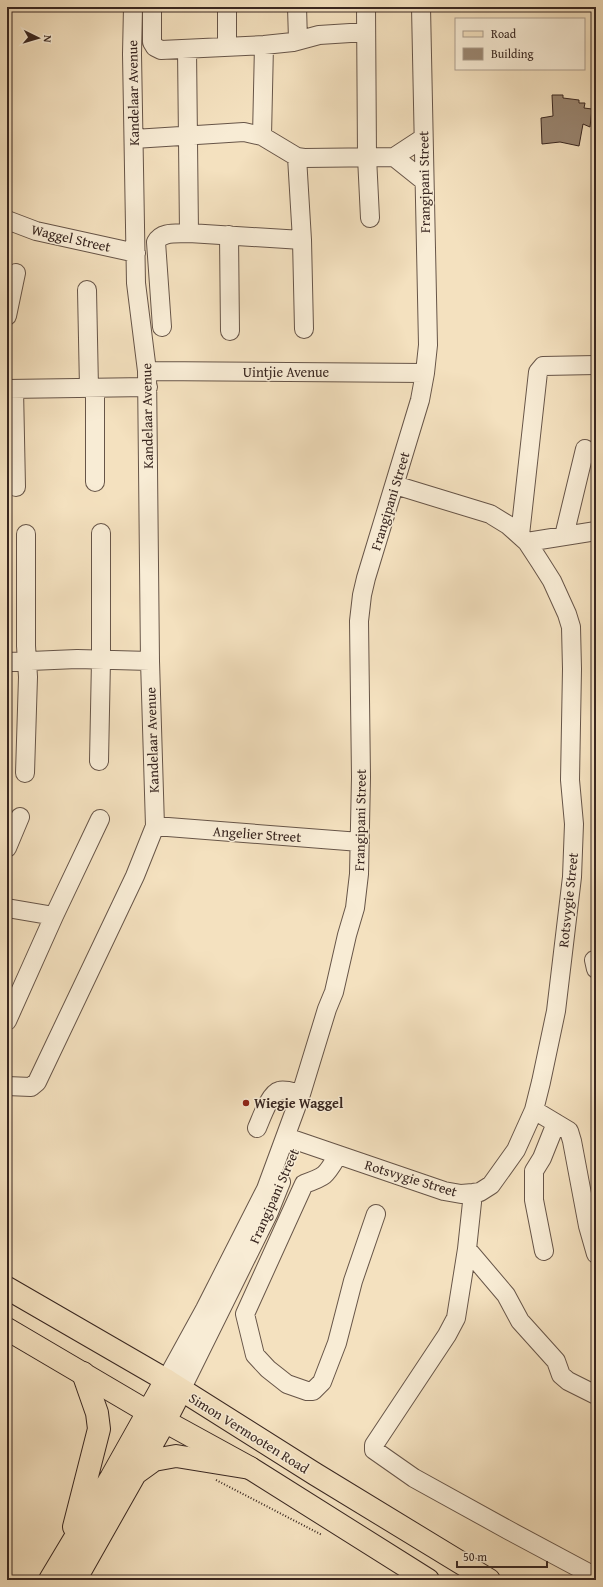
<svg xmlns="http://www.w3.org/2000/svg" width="603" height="1587" font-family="'Gentium Book Plus',serif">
	<rect width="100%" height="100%" fill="#f4e1bf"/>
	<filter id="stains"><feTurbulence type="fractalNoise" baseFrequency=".005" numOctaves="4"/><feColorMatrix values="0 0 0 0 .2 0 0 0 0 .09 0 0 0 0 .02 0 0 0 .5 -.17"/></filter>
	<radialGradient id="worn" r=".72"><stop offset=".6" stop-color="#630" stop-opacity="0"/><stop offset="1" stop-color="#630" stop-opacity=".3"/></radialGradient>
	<!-- building -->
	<path fill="#9a8773" stroke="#382620" d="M552 95H563V98L579 100V103H585L584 108 592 109 590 127 583 124 579 146 560 142 542 144 541 118 553 116Z"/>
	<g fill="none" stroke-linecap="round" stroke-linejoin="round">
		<defs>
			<path id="minor" d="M152 7V42L155 47 161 50 264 45 293 42 319 35 366 32
				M227 7V47
				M297 7 298 40
				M366 7 367 157 370 218
				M262 136 264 45
				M134 139 244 132 262 136 297 157 304 158 394 157 423 138
				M297 157 302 240
				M394 157 424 181
				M7 220 36 231 136 253
				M189 233 302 240 304 329
				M229 235 230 331
				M87 290 89 388
				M7 316 16 273
				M162 327 156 242C162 231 177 234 189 233L187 49
				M147 371 425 373
				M7 389 148 387
				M14 389 16 487
				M95 482V388
				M520 535 538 372 543 366 596 365
				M564 536 585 449
				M527 542 596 531
				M7 662 77 659 150 661
				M99 761 101 660V533
				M25 773 28 677 26 646V534
				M155 826 360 842
				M7 848 20 817
				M7 908 54 916
				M594 960 596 969
				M7 1021 54 916 100 819
				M7 1086 31 1087 37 1082 135 876 155 826 150 661 147 371 136 283 132 54 133 7
				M534 1110 569 1131 572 1141 588 1226 596 1254
				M257 1128C261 1119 270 1093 279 1091 286 1089 295 1093 301 1094
				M286 1137 444 1191 461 1194 473 1193 480 1192 491 1185 516 1150 534 1110 541 1082 556 1011 572 877 574 824 570 780 572 669 571 627 567 614 552 581 540 562 527 542 508 525 490 514 395 485
				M338 1155C326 1175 327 1176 304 1184L245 1314 255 1355 268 1369 287 1384 307 1391H313L322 1382 337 1343 353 1281 376 1214
				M473 1193 467 1249 456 1318 447 1335 374 1445V1450L414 1478 510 1531 596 1577
				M467 1249 506 1295 520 1321 556 1361 561 1375 568 1381 596 1395
				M544 1251 534 1200V1171L542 1158 556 1123
				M166 1380 205 1309 266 1189 301 1094 327 1009 334 992 347 935 355 908 359 874 361 777 359 621 362 595 366 578 420 400 425 373 428 345 421 7
				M181 1390 269 1212 281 1182"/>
			<path id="major" d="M7 1288 166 1380 315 1474 489 1580
				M7 1329 148 1412 250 1468 428 1580"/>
			<path id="highway" d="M136 1473 154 1460 176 1456 250 1468
				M74 1527 99 1429 97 1413 83 1373
				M50 1580 111 1478 166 1380
				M75 1580 165 1421 181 1390"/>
		</defs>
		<!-- minor casing -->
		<use href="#minor" stroke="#675548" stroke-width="20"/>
		<!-- major casing -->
		<use href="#major" stroke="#382620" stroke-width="24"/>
		<!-- highway casing -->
		<use href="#highway" stroke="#382620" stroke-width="24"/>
		<!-- path -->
		<path stroke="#382620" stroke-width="2" stroke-dasharray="1 2" stroke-linecap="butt" d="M216 1480 322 1535"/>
		<!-- minor -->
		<use href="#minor" stroke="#f8ecd5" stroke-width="18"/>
		<!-- major -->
		<use href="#major" stroke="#f4e1bf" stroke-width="22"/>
		<!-- highway -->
		<use href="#highway" stroke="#f4e1bf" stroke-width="22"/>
	</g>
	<!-- markers -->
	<circle fill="#8f2418" stroke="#f8ecd5" stroke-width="1.5" cx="246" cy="1103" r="4"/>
	<g text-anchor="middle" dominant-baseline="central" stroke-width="3" stroke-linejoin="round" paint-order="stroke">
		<!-- street labels -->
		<g font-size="14" fill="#382620" stroke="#f8ecd5">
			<text transform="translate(133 93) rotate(-91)">Kandelaar Avenue</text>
			<text transform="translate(424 182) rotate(-91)">Frangipani Street</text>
			<text transform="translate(71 238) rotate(13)">Waggel Street</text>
			<text x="286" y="372">Uintjie Avenue</text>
			<text transform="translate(147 416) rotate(-91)">Kandelaar Avenue</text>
			<text transform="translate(390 501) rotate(-73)">Frangipani Street</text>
			<text transform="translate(152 740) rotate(-92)">Kandelaar Avenue</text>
			<text transform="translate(360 820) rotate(-89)">Frangipani Street</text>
			<text transform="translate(257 834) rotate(4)">Angelier Street</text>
			<text transform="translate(568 900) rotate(-84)">Rotsvygie Street</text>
			<text transform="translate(411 1178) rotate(17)">Rotsvygie Street</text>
			<text transform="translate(274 1196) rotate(-66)">Frangipani Street</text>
			<text transform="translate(249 1433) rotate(32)">Simon Vermooten Road</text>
		</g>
		<!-- poi labels -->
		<g font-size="14" font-weight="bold" fill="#382620" stroke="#f8ecd5" text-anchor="start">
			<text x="254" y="1103">Wiegie Waggel</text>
		</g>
	</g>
	<!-- margin -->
	<rect width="603" height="1587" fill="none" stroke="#f4e1bf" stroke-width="24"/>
	<rect x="8" y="8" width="587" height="1571" fill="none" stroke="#382620" stroke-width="2"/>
	<rect x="12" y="12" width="579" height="1563" fill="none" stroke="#382620"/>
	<!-- legend -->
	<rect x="455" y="18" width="130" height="52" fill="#f8ecd5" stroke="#ab9d8d"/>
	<rect x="463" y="31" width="20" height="6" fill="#f4e1bf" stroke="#ab9d8d"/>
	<text x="491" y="38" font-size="12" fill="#382620">Road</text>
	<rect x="463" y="48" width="20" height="12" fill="#9a8773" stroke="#ab9d8d"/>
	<text x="491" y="58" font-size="12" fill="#382620">Building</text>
	<!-- north arrow -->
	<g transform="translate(38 38) rotate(95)" stroke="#f8ecd5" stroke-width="3" paint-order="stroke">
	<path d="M0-3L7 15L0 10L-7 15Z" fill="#382620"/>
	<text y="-6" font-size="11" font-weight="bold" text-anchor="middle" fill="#382620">N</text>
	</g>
	<!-- scale -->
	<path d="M457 1561v6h90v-6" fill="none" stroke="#382620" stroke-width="2"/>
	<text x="463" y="1561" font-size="12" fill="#382620" stroke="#f8ecd5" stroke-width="3" paint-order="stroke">50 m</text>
	<rect width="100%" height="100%" filter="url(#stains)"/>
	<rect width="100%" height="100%" fill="url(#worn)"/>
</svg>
